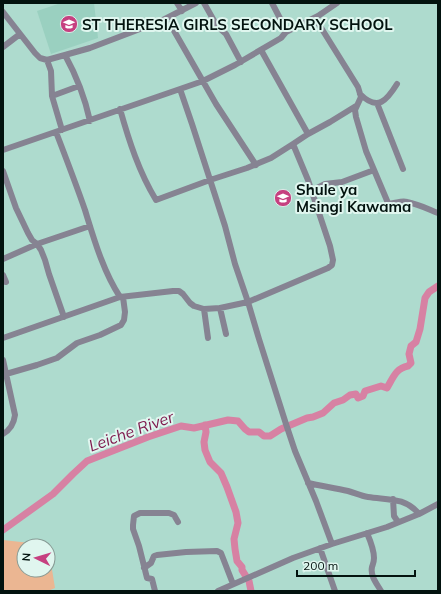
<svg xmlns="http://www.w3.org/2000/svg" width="441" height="594" font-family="Mulish,sans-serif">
	<rect width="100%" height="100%" fill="#aedbce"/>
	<!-- built -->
	<path fill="#9ad0c0" d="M61 3H94L98 38 51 54 37 11Z"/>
	<!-- green -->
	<path fill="#ebb692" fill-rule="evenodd" d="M3 540 48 545 55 588 48 591H3ZM24 546H48V570H24Z"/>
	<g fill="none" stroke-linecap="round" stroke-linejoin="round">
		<!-- river -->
		<path stroke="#d781a3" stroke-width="7" d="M205 425 206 432 204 442 205 450 210 462 221 473 227 487 236 512 238 523 234 539 235 549 237 561 242 567V570L249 581 251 591
			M3 530 53 494 73 474 87 461 148 437 181 426 194 428 228 420 238 421 245 429 249 432H259L264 436H270L281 429 307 418 313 417 323 413 334 403 343 400 350 395 356 394 358 398 363 396 365 391 381 386 387 388C393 378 396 368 408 366L411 363 409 354 411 346 416 342 420 329 425 298 429 292 438 286"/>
		<!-- minor -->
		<path stroke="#868392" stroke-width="6" d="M177 3 182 11
			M204 3 217 26 226 34 241 62
			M3 12 35 53 40 58 47 60 90 48 161 21 196 3
			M315 18 358 87 361 97 355 110 356 117 366 151 388 203C394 205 400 200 407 202 418 204 428 209 438 213
			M161 21 168 24 173 29 216 104 256 165
			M286 32 318 16 337 3
			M3 47 20 34
			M261 50 308 134
			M65 55C76 75 85 98 90 121
			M47 60 51 71 52 96 62 130
			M180 89 192 124 225 226 235 264 248 302 259 339 286 424 295 451 316 501 332 544
			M360 94C378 112 387 100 397 84
			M52 96 79 86
			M377 103 403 169
			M120 109C129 141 139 172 156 200L210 180 247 168 271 158 293 144 308 134 330 122 356 106
			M56 132C66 158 76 184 85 210 94 239 103 271 120 297
			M3 150 180 89 203 81 235 65 281 38 286 32 284 26 272 3
			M3 171 16 208 28 233 32 240 37 244 41 250 45 260 49 274 64 317
			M311 191 325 184 342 182 374 170
			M3 259 37 244 90 226
			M3 275 6 282
			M220 308 226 334
			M204 309 208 338
			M3 338 120 297 173 291H179L183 294 190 303 194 306 204 309 220 308 248 302 328 268 332 265 333 260 330 246 308 180 293 144
			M3 360 15 415C14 423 10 430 3 434
			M6 374 37 365 57 358 77 343 100 335 121 325 124 320 125 312 123 297
			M308 483C321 486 335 488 348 491 355 493 361 496 368 497 388 500 405 497 419 514
			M393 499 394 516 398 522
			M367 533C370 540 374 551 374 558 374 562 373 564 372 567 370 576 377 584 381 591
			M320 548 335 591
			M144 568 151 563 154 556 157 555 186 552 217 551 221 553 233 584
			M155 591 152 579 147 578 139 546 133 529V525L134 516 140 513H169L174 515 178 522
			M218 591 293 558 332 544 387 527 419 514 438 504"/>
	</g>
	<!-- icons -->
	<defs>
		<symbol id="school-disc" viewBox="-11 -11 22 22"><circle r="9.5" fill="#c64080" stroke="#e0f6ef"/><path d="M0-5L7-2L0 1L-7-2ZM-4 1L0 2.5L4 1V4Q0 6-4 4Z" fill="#fff"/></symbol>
	</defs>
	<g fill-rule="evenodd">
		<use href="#school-disc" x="59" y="14" width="20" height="20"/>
		<use href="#school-disc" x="273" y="188" width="20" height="20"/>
	</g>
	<g text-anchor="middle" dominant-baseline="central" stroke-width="4" stroke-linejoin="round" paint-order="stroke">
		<!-- poi labels -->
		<g font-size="15" font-weight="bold" fill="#03130f" stroke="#e0f6ef" text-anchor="start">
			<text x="82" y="24">ST THERESIA GIRLS SECONDARY SCHOOL</text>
			<text x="296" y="189">Shule ya<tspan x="296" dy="17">Msingi Kawama</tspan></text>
		</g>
		<!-- water labels -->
		<g font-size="16" font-style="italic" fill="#7e184c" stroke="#e0f6ef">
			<text transform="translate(131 431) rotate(-20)">Leiche River</text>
		</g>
	</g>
	<!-- border -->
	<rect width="441" height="594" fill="none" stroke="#03130f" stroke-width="8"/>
	<!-- north arrow -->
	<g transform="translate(36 558) rotate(275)"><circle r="19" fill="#e0f6ef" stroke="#889b95"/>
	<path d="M0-3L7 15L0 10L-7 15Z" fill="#c64080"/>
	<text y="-6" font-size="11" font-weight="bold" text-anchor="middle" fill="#03130f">N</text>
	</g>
	<!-- scale -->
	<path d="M297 570v6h118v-6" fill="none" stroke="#03130f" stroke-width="2"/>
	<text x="303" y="570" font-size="12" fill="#03130f" stroke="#e0f6ef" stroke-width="3" paint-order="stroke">200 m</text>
</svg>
